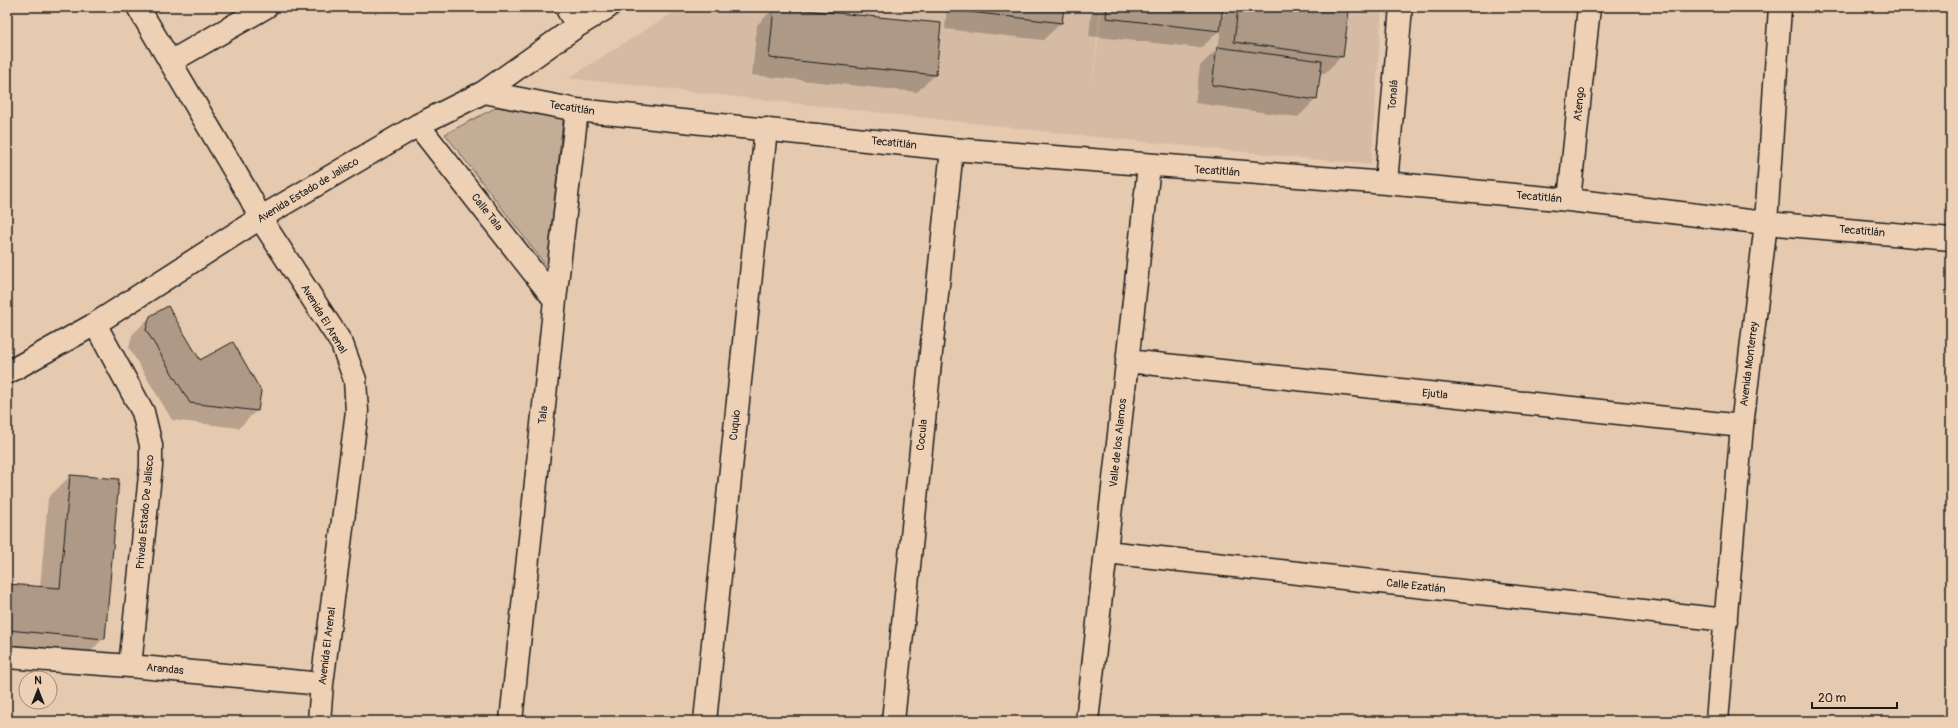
<svg xmlns="http://www.w3.org/2000/svg" width="1958" height="728" font-family="Pangolin,sans-serif">
	<rect width="100%" height="100%" fill="#e6caaf"/>
	<filter id="ink" filterUnits="userSpaceOnUse"><feTurbulence type="fractalNoise" baseFrequency=".025" numOctaves="2"/><feDisplacementMap in="SourceGraphic" scale="8" xChannelSelector="R" yChannelSelector="G"/><feConvolveMatrix kernelMatrix="1 2 1 2 8 2 1 2 1" color-interpolation-filters="sRGB"/></filter>
	<g filter="url(#ink)">
		<!-- built -->
		<path fill="#d5bba3" d="M682 7H1100L1092 90 1102 7H1382L1371 165 1088 136 568 78Z"/>
		<!-- green -->
		<path fill="#c4ad96" stroke="#706459" d="M497 107 563 119 547 267 445 134Z"/>
		<!-- shadow -->
		<path fill="#0003" d="M775 7 940 24 935 75 917 92 752 75 757 25Z
			M947 7H1063L1061 23 1043 40 945 29Z
			M1092 7H1222L1221 18 1231 7H1307L1342 56 1324 74 1320 73 1316 99 1298 117 1195 103 1200 66 1218 48 1221 29 1201 48 1089 36Z
			M150 317 257 410 239 428 172 420 129 348 132 335Z
			M70 476 104 638 82 660 7 654V585L40 588 48 498Z"/>
		<!-- building -->
		<path fill="#ad9986" stroke="#1c1c1c" d="M774 7 941 23 936 75 769 58Z
			M962 7H1064L1062 23 962 11Z
			M1107 7H1223L1220 31 1106 18Z
			M1238 7H1315L1349 11 1343 57 1234 42Z
			M1217 47 1322 61 1317 100 1212 85Z
			M168 306 200 360 233 342 261 391 258 411 190 403 146 330 150 316Z
			M70 475 119 479 105 639 7 630V584L60 588Z"/>
		<g fill="none" stroke-linecap="round" stroke-linejoin="round">
			<defs>
				<path id="minor" d="M138 7 251 199 260 218 342 344 355 380 357 411 322 684 319 721
					M566 7 577 26
					M170 62 266 7
					M484 92 577 110 952 149 1386 183 1569 200 1766 223 1951 239
					M418 125 555 300
					M1386 183 1401 7
					M1569 200 1589 7
					M95 324 143 412 151 445V466L130 666
					M1127 361 1742 426
					M7 373 95 324 260 218 418 125 484 92 577 26 608 7
					M1106 552 1726 620
					M7 657 130 666 322 684
					M511 721 555 300 577 110
					M705 721 766 129
					M893 721 952 149
					M1087 721 1149 166
					M1717 721 1742 426 1766 223 1780 7"/>
			</defs>
			<!-- minor casing -->
			<use href="#minor" stroke="#1c1c1c" stroke-width="25"/>
			<!-- minor -->
			<use href="#minor" stroke="#eed1b5" stroke-width="22"/>
		</g>
	</g>
	<g text-anchor="middle" dominant-baseline="central" stroke-width="3" stroke-linejoin="round" paint-order="stroke">
		<!-- street labels -->
		<g font-size="11" fill="#1c1c1c" stroke="#eed1b5">
			<text transform="translate(1393 95) rotate(-85)">Tonalá</text>
			<text transform="translate(1579 104) rotate(-84)">Atengo</text>
			<text transform="translate(572 108) rotate(9)">Tecatitlán</text>
			<text transform="translate(894 143) rotate(6)">Tecatitlán</text>
			<text transform="translate(1217 171) rotate(4)">Tecatitlán</text>
			<text transform="translate(308 190) rotate(-31)">Avenida Estado de Jalisco</text>
			<text transform="translate(1539 197) rotate(5)">Tecatitlán</text>
			<text transform="translate(487 212) rotate(52)">Calle Tala</text>
			<text transform="translate(1862 231) rotate(5)">Tecatitlán</text>
			<text transform="translate(324 319) rotate(59)">Avenida El Arenal</text>
			<text transform="translate(1749 364) rotate(-83)">Avenida Monterrey</text>
			<text transform="translate(1435 394) rotate(6)">Ejutla</text>
			<text transform="translate(543 415) rotate(-84)">Tala</text>
			<text transform="translate(735 425) rotate(-84)">Cuquio</text>
			<text transform="translate(922 435) rotate(-84)">Cocula</text>
			<text transform="translate(1118 443) rotate(-84)">Valle de los Alamos</text>
			<text transform="translate(145 512) rotate(-85)">Privada Estado De Jalisco</text>
			<text transform="translate(1416 586) rotate(6)">Calle Ezatlán</text>
			<text transform="translate(327 646) rotate(-83)">Avenida El Arenal</text>
			<text transform="translate(165 669) rotate(5)">Arandas</text>
		</g>
	</g>
	<!-- margin -->
	<rect width="1958" height="728" fill="none" stroke="#eed1b5" stroke-width="24"/>
	<rect x="12" y="12" width="1934" height="704" fill="none" stroke="#1c1c1c" stroke-width="1.5" filter="url(#ink)"/>
	<!-- north arrow -->
	<g transform="translate(38 690)"><circle r="19" fill="#eed1b5" stroke="#9a8978"/>
	<path d="M0-3L7 15L0 10L-7 15Z" fill="#1c1c1c"/>
	<text y="-6" font-size="11" font-weight="bold" text-anchor="middle" fill="#1c1c1c">N</text>
	</g>
	<!-- scale -->
	<path d="M1812 702v6h85v-6" fill="none" stroke="#1c1c1c" stroke-width="2"/>
	<text x="1818" y="702" font-size="12" fill="#1c1c1c" stroke="#eed1b5" stroke-width="3" paint-order="stroke">20 m</text>
</svg>
